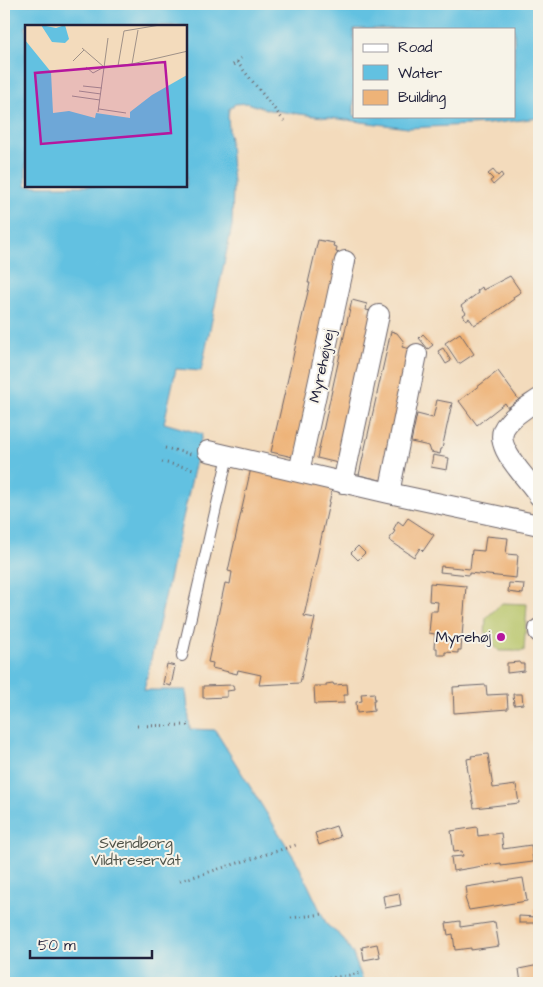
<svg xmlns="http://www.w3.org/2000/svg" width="543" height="987" font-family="'Architects Daughter',sans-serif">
	<rect width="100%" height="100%" fill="#f7f3e8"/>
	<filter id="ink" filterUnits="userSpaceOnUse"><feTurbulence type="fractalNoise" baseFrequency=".02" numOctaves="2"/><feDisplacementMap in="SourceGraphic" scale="10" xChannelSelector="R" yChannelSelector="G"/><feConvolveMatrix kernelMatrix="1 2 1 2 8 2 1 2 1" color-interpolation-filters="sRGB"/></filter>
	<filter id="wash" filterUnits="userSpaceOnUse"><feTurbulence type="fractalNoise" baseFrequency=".0096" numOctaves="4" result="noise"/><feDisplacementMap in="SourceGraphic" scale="20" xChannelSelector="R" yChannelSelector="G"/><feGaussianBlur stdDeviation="1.12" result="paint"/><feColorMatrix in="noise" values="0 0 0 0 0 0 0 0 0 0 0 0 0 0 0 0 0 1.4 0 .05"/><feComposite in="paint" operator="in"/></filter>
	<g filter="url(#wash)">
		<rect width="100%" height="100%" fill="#f3dbbc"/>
		<!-- green -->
		<path fill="#b5c365" stroke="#6c7250" d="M502 603 527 604 524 651H499L485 636 486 618Z"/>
		<!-- water -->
		<path fill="#62c1e1" stroke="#42728e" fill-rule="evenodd" d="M4 4H539V118L488 124 408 128 269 110 247 103 235 104 229 109 228 116 233 184 232 226 201 371 176 369 164 423 202 434 144 690H186L190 729 215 730 298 864 327 925 341 936 352 952 364 983H4ZM26 26H186V186H26ZM354 29H514V116H354Z"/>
		<g id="blocks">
			<!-- building -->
			<path fill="#eeb378" d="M493 170 498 176 501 173 503 176 493 185 490 181 493 179 488 174Z
				M318 240 334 243 333 246 337 247 336 252 343 254 297 458 271 452 310 283H308Z
				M510 276 521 292 513 297 514 299 487 318 474 325 469 318 466 320 463 315 466 313 461 306 478 293 477 291 482 287 483 290Z
				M352 300 367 304 366 310 377 312 342 464 317 458Z
				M391 331 397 333 404 342 402 347 415 350 385 481 359 475Z
				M460 333 474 354 459 364 445 343Z
				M423 334 433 345 428 349 419 338Z
				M443 348 451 361 446 364 438 351Z
				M498 371 519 400 508 408 505 403 477 425 459 401Z
				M437 400 452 403 442 449H441L440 454 431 452 429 446 411 442 417 414 433 418Z
				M433 455 449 458 447 470 431 467Z
				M251 468 333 485 304 616 315 618 300 683 259 685 261 675 238 670 237 674 212 668 213 663 208 662 225 583 230 584 232 572 228 571Z
				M408 518 434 535 423 551 420 548 414 557 389 540 395 531 393 530 398 521 403 525Z
				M486 536 508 538 506 554 518 555 516 578 469 573V575L440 572 441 566 470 569 472 550 484 551Z
				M358 546 365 553 358 560 351 553Z
				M430 583 466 586 461 650H458V653L445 652V655H437V648H434L435 634 429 633 431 611H437L438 602 429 601Z
				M509 583 524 584 523 594 508 592Z
				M520 662V664H524V671L507 673V663Z
				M167 664 175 666 171 686 163 684Z
				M333 683 334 685 347 684 348 695H344V703L315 704 314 686H326V684Z
				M233 685 234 690 227 691V697L203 698V686Z
				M486 685 487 695 507 694 508 709 454 713 453 687Z
				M374 693 375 700H373L374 711 357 713 356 702 362 701 361 694Z
				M513 694H522L523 704 514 705Z
				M488 754 493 788 516 785 519 803 474 808 467 766H468L467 759 472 758 471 756Z
				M336 826 340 837 319 845 315 833Z
				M477 827 478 836 501 833 503 849 531 845 533 862 501 866V863L453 871 451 857 463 856 462 851 454 852 451 831Z
				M523 878 527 901 469 910 465 898 467 893 466 887Z
				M399 893 401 905 385 908 383 896Z
				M539 908V926L537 927V923H519V916L536 917 534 909Z
				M460 921V927L495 922 499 946 471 950V948L455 950 453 934 448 935 446 923Z
				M377 944 380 957 364 960 362 947Z
				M539 965V983H521L519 969Z"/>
		</g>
	</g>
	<g filter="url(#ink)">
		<use href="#blocks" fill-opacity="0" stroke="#6b6368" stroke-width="1"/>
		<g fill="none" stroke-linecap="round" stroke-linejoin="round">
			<defs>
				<path id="service" d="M182 656 228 456"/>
				<path id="minor" d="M539 399C529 406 516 413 508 423 487 444 529 478 539 496
					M208 451 389 493 539 525
					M299 472 345 261
					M343 483 379 315
					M389 493 417 354
					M539 629V632"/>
			</defs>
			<!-- service casing -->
			<use href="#service" stroke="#6b6368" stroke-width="12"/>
			<!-- minor casing -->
			<use href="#minor" stroke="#6b6368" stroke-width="22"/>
			<!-- path -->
			<path stroke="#6b6368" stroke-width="3" stroke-dasharray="1 4" stroke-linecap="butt" d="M237 62 284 121
				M233 65 241 58
				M165 448 191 454
				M162 462 194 469
				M137 726 189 725
				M180 881 296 845
				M291 918 323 914
				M299 983 363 973"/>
			<!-- service -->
			<use href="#service" stroke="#fff" stroke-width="10"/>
			<!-- minor -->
			<use href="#minor" stroke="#fff" stroke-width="20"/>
		</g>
	</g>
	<!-- markers -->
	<circle fill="#b5179e" stroke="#f7f3e8" stroke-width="2" cx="501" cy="637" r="5"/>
	<g text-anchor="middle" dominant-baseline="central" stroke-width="4" stroke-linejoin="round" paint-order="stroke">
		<!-- street labels -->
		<g font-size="15" fill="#22223b" stroke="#f7f3e8">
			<text transform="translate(322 366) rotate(-78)">Myrehøjvej</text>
		</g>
		<!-- poi labels -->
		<g font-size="15" fill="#22223b" stroke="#f7f3e8" text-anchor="end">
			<text x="491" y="637">Myrehøj</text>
		</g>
		<!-- park labels -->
		<g font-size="15" fill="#4e5248" stroke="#f7f3e8">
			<text x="136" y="843">Svendborg<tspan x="136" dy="17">Vildtreservat</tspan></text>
		</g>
	</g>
	<!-- overview -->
	<g transform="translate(25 25)">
		<rect width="162" height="162" fill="#f3dbbc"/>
		<path d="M16 0 31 3 40 0 44 14 40 18 27 17ZM0 15 26 47 28 88 44 86 70 93 71 88 105 93V87L127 70 162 50V162L0 163Z" fill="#62c1e1"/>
		<path fill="none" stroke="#9f9188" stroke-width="1" d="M57 23 79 42M48 36 59 25M107 39 113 5M93 41 99 6 135 0M61 42 68 48 79 42 107 39 163 26M58 61 77 63M54 66 76 69M47 71 75 75M74 84 101 88M73 87 83 13"/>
		<path fill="#b5179e" fill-opacity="0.15" stroke="#b5179e" stroke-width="2.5" d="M140 37 146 108 16 119 10 48Z"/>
		<rect width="162" height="162" fill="none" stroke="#22223b" stroke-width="2.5"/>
	</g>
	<!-- margin -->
	<rect width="543" height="987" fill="none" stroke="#f7f3e8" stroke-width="20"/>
	<!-- legend -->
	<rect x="353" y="28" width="162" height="90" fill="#f7f3e8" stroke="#a29fa3"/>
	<rect x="363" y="44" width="25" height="8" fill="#ffffff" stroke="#a29fa3"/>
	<text x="398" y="52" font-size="15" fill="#22223b">Road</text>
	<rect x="363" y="65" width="25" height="15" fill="#62c1e1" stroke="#a29fa3"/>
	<text x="398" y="78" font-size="15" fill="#22223b">Water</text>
	<rect x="363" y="90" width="25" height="15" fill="#eeb378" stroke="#a29fa3"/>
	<text x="398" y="102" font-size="15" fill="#22223b">Building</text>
	<!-- scale -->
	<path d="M30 950v8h122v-8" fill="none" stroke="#22223b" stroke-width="2.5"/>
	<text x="38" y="950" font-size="15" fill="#22223b" stroke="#f7f3e8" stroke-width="4" paint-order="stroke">50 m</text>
</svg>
